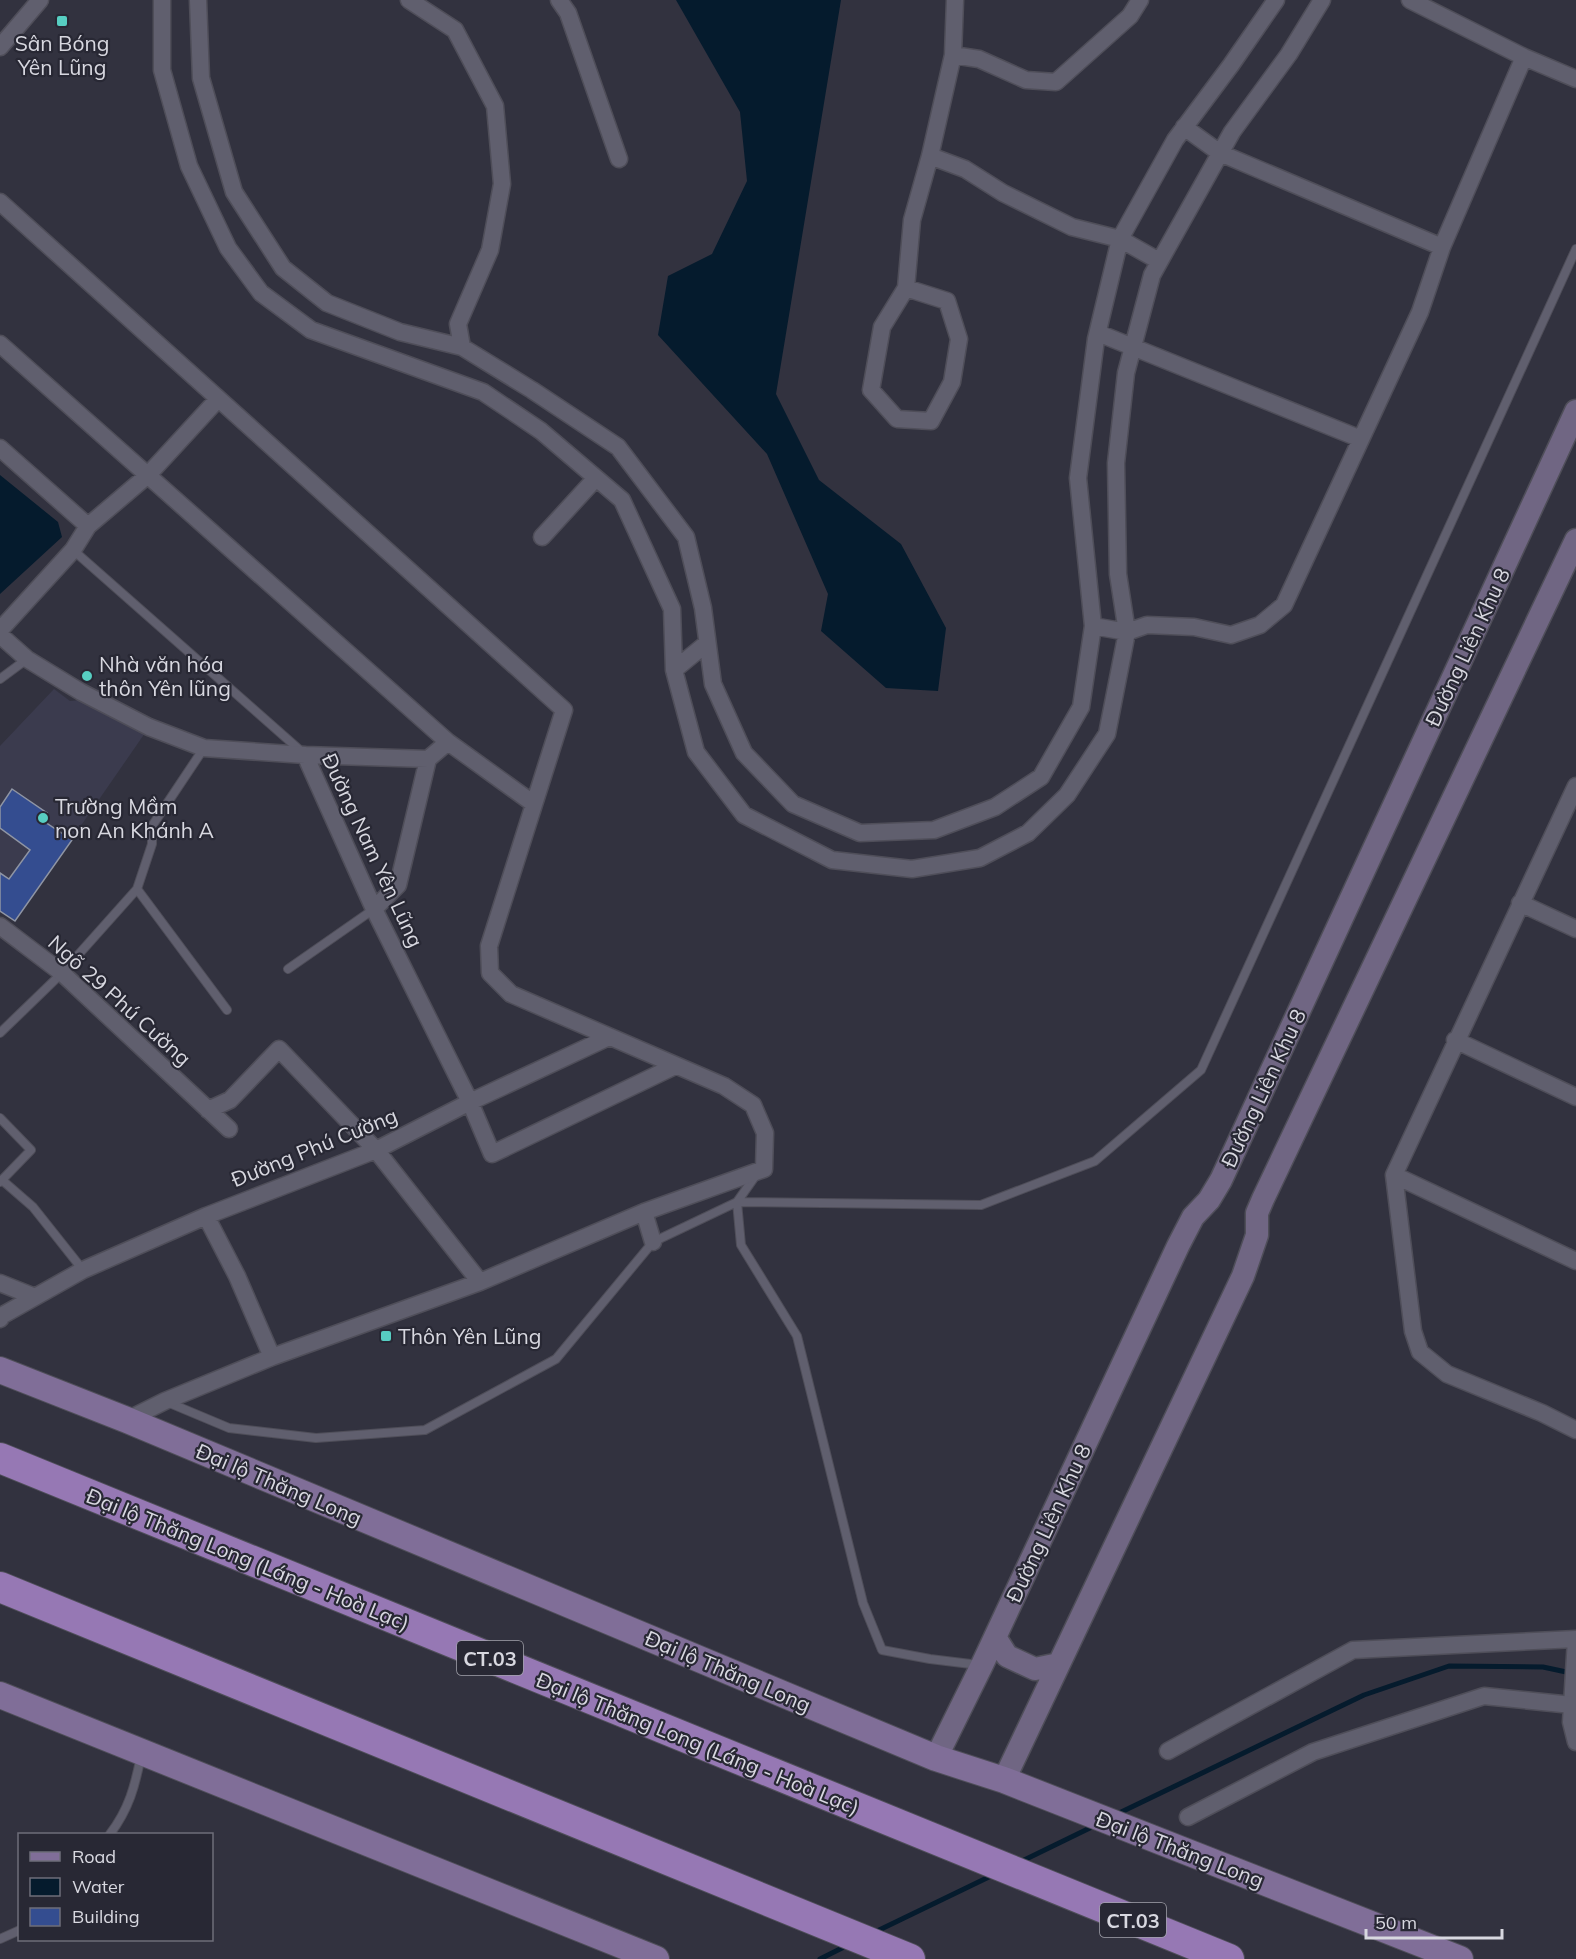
<svg xmlns="http://www.w3.org/2000/svg" width="1576" height="1959" font-family="Mulish,sans-serif">
	<rect width="100%" height="100%" fill="#32323f"/>
	<!-- built -->
	<path fill="#3b3b4e" d="M54 689 70 701 81 700 145 733 15 921 0 911V746Z"/>
	<!-- water -->
	<path fill="#051b2d" d="M676 0H841L776 394 819 480 901 544 946 628 938 691 886 688 821 631 828 594 767 454 658 335 668 276 712 254 747 181 740 112Z
		M0 475 58 522 62 537 0 594Z"/>
	<g fill="none" stroke-linecap="round" stroke-linejoin="round">
		<!-- stream -->
		<path stroke="#051b2d" stroke-width="5" d="M1115 1815 1364 1695 1449 1666 1543 1667 1571 1673
			M1018 1863 1096 1825
			M875 1932 993 1875
			M820 1959 848 1945"/>
	</g>
	<!-- building -->
	<path fill="#344d90" stroke="#8f95a4" stroke-width="1.5" d="M12 789 47 813 42 820 72 840 15 921 0 911V873L9 879 30 850 0 828V807Z"/>
	<g fill="none" stroke-linecap="round" stroke-linejoin="round">
		<defs>
			<path id="lane" d="M73 550 302 752
				M0 679 27 659
				M137 889 227 1010
				M288 969 374 909
				M0 1033 62 973 137 889 152 844V826L204 748
				M0 1118 31 1150 0 1182
				M756 1175 737 1202 741 1245 797 1336 863 1603 882 1650 930 1659 979 1665
				M2 1180 33 1207 83 1270
				M167 1402 229 1428 316 1438 425 1430 556 1359 653 1242 737 1202 981 1205 1095 1161 1201 1070 1576 249
				M110 1834C129 1809 135 1786 141 1756
				M0 1939 20 1930"/>
			<path id="street" d="M162 0V70L189 166 228 248 261 293 311 330 483 392 541 431 622 500 672 609 674 670 696 752 744 815 832 860 912 869 980 858 1028 833 1067 795 1107 734 1127 632 1118 574 1116 463 1126 373 1152 275 1232 132 1289 54 1322 0
				M198 0 201 78 234 192 283 268 327 303 400 332 462 347 532 390 618 447 686 537 703 608 713 684 744 753 793 804 860 833 934 830 995 807 1041 777 1081 707 1093 626 1078 478 1096 339 1120 239 1175 140 1231 65 1276 0
				M409 0 455 30 495 106 502 184 490 250 458 324 462 347
				M559 0 568 13 619 159
				M1410 0 1524 57 1576 79
				M0 47 40 0
				M953 55 979 59 1026 80 1056 82 1130 16 1140 0
				M1184 127 1220 153 1442 247
				M930 156 965 169 1003 193 1072 227 1120 239 1159 261
				M0 202 564 710 489 946 490 973 511 994 724 1086 753 1105 765 1133 764 1169 644 1212 480 1282 272 1357 165 1401 127 1420
				M906 288 947 301 959 339 952 382 931 421 897 419 871 390 882 327 906 288 912 220 930 156 953 55 955 0
				M1098 333 1361 439
				M0 344 448 742 428 759
				M0 448 88 526
				M542 537 596 478
				M1093 626 1127 632 1147 625 1194 627 1231 635 1260 625 1284 605 1420 312 1442 247 1524 57
				M0 630 73 550 88 526 148 475 218 399
				M0 635 27 659 81 692 149 727 204 748 305 755 374 909 470 1102 492 1154 675 1066
				M674 670 707 643
				M448 742 534 804
				M305 755 428 759 398 885 374 909
				M1576 786 1394 1175 1413 1331 1420 1352 1447 1374 1542 1413 1576 1430
				M1520 903 1576 929
				M0 926 62 973 229 1129
				M1455 1040 1576 1097
				M208 1110 230 1100 279 1049 376 1150 480 1282
				M1394 1175 1576 1261
				M644 1212 653 1242
				M206 1216 237 1276 272 1357
				M0 1283 35 1297
				M0 1319 3 1315 83 1270 206 1216 376 1150 470 1102 609 1037
				M1576 1639 1571 1722 1576 1742
				M1168 1751 1353 1650 1576 1639
				M1188 1817 1313 1752 1484 1696 1572 1705"/>
			<path id="secondary" d="M995 1637 1007 1656 1035 1669 1059 1664
				M936 1758 982 1665 1178 1246 1193 1217 1209 1200 1221 1180 1576 411
				M1004 1780 1243 1276 1257 1235V1213L1263 1199 1576 540"/>
			<path id="primary" d="M0 1370 127 1420 936 1758 1004 1780 1460 1959
				M0 1695 656 1959"/>
			<path id="highway" d="M0 1458 1229 1959
				M0 1587 910 1959"/>
		</defs>
		<!-- lane casing -->
		<use href="#lane" stroke="#4f4e59" stroke-width="10"/>
		<!-- street casing -->
		<use href="#street" stroke="#4f4e59" stroke-width="19"/>
		<!-- secondary casing -->
		<use href="#secondary" stroke="#4f4e59" stroke-width="25"/>
		<!-- primary casing -->
		<use href="#primary" stroke="#4f4e59" stroke-width="28"/>
		<!-- highway casing -->
		<use href="#highway" stroke="#4f4e59" stroke-width="32"/>
		<!-- lane -->
		<use href="#lane" stroke="#605f6e" stroke-width="8"/>
		<!-- street -->
		<use href="#street" stroke="#605f6e" stroke-width="16"/>
		<!-- secondary -->
		<use href="#secondary" stroke="#706683" stroke-width="22"/>
		<!-- primary -->
		<use href="#primary" stroke="#806e98" stroke-width="26"/>
		<!-- highway -->
		<use href="#highway" stroke="#9678b4" stroke-width="30"/>
	</g>
	<!-- markers -->
	<g fill="#57cec2" stroke="#282834" stroke-width="2">
		<rect x="56" y="15" width="12" height="12" rx="3"/>
		<circle cx="87" cy="676" r="6"/>
		<circle cx="43" cy="818" r="6"/>
		<rect x="380" y="1330" width="12" height="12" rx="3"/>
	</g>
	<g text-anchor="middle" dominant-baseline="central" stroke-width="4.5" stroke-linejoin="round" paint-order="stroke">
		<!-- shield labels -->
		<g fill="#282834" stroke="#a3a3ac" stroke-width="1.5">
			<rect x="457" y="1641" width="66" height="34" rx="4.5"/>
			<rect x="1100" y="1903" width="66" height="34" rx="4.5"/>
		</g>
		<g font-size="20" font-weight="bold" fill="#d8d8e0">
			<text x="490" y="1658">CT.03</text>
			<text x="1133" y="1920">CT.03</text>
		</g>
		<!-- poi labels -->
		<g font-size="21" fill="#d8d8e0" stroke="#282834" text-anchor="start">
			<text x="62" y="43" text-anchor="middle">Sân Bóng<tspan x="62" dy="24">Yên Lũng</tspan></text>
			<text x="99" y="664">Nhà văn hóa<tspan x="99" dy="24">thôn Yên lũng</tspan></text>
			<text x="55" y="806">Trường Mầm<tspan x="55" dy="24">non An Khánh A</tspan></text>
			<text x="398" y="1336">Thôn Yên Lũng</text>
		</g>
		<!-- street labels -->
		<g font-size="21" fill="#d8d8e0" stroke="#282834">
			<text transform="translate(1467 647) rotate(-65)">Đường Liên Khu 8</text>
			<text transform="translate(373 850) rotate(65)">Đường Nam Yên Lũng</text>
			<text transform="translate(120 1000) rotate(42)">Ngõ 29 Phú Cường</text>
			<text transform="translate(1263 1088) rotate(-65)">Đường Liên Khu 8</text>
			<text transform="translate(314 1147) rotate(-22)">Đường Phú Cường</text>
			<text transform="translate(279 1484) rotate(23)">Đại lộ Thăng Long</text>
			<text transform="translate(1048 1523) rotate(-65)">Đường Liên Khu 8</text>
			<text transform="translate(248 1559) rotate(22)">Đại lộ Thăng Long (Láng - Hoà Lạc)</text>
			<text transform="translate(728 1671) rotate(23)">Đại lộ Thăng Long</text>
			<text transform="translate(698 1743) rotate(22)">Đại lộ Thăng Long (Láng - Hoà Lạc)</text>
			<text transform="translate(1180 1849) rotate(21)">Đại lộ Thăng Long</text>
		</g>
	</g>
	<!-- legend -->
	<rect x="18" y="1833" width="195" height="108" fill="#282834" stroke="#6e6e79" stroke-width="1.5"/>
	<rect x="30" y="1852" width="30" height="9" fill="#806e98" stroke="#6e6e79" stroke-width="1.5"/>
	<text x="72" y="1863" font-size="18" fill="#d8d8e0">Road</text>
	<rect x="30" y="1878" width="30" height="18" fill="#051b2d" stroke="#6e6e79" stroke-width="1.5"/>
	<text x="72" y="1893" font-size="18" fill="#d8d8e0">Water</text>
	<rect x="30" y="1908" width="30" height="18" fill="#344d90" stroke="#6e6e79" stroke-width="1.5"/>
	<text x="72" y="1923" font-size="18" fill="#d8d8e0">Building</text>
	<!-- scale -->
	<path d="M1366 1929v9h136v-9" fill="none" stroke="#d8d8e0" stroke-width="3"/>
	<text x="1375" y="1929" font-size="18" fill="#d8d8e0" stroke="#282834" stroke-width="4.5" paint-order="stroke">50 m</text>
</svg>
